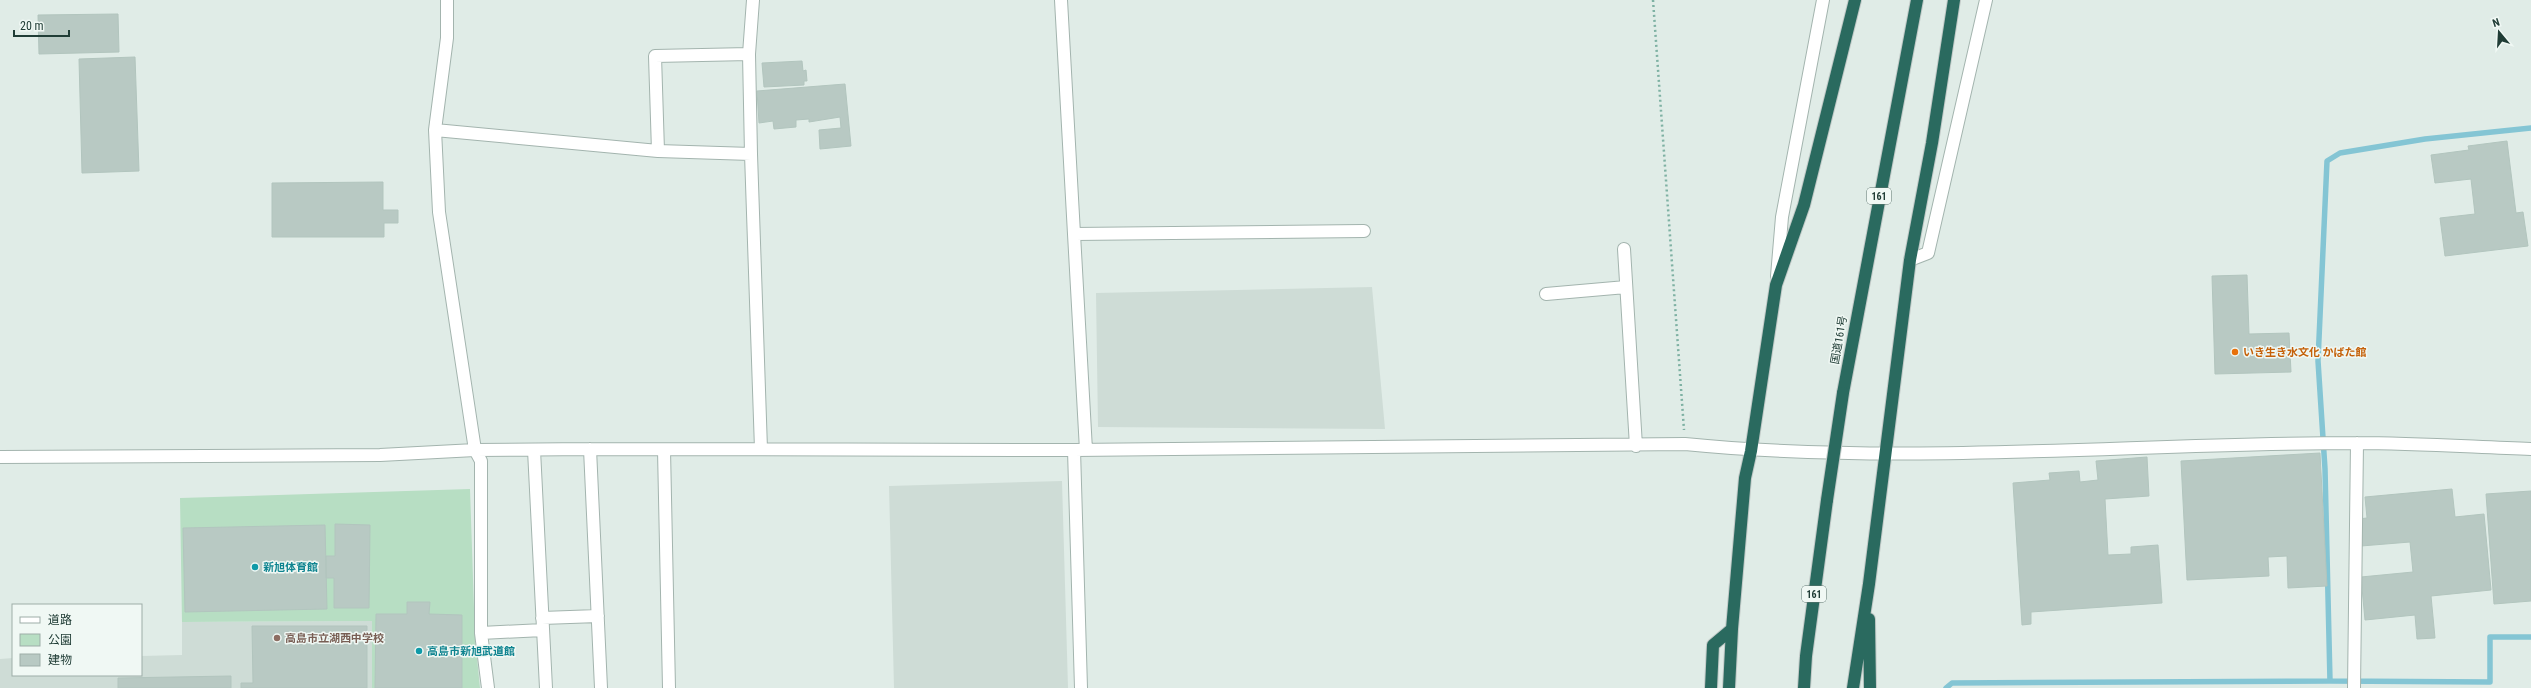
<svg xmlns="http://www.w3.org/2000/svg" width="2531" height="688" font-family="'Roboto Condensed','Noto Sans JP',sans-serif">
	<rect width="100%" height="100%" fill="#e0ece7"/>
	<!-- built -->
	<path fill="#cedcd6" d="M1372 287 1385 429 1098 427 1096 293Z
		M1062 481 1068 688H894L889 486Z
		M372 621V688H0V659L13 658V675H141V656L182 655V622Z"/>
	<!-- green -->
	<path fill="#b7dec3" d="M470 489 475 638 480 688H372V621L182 622 180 498Z"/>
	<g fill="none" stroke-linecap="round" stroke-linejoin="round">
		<!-- stream -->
		<path stroke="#84c5d4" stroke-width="5.5" d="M2330 681 2325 469 2318 361 2327 161 2340 153 2425 139 2531 128
			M1946 688 1952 683 2330 681 2490 682V637H2531"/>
	</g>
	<!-- building -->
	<path fill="#b8c9c3" stroke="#b2c5be" d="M118 14 119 52 39 54 38 15Z
		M135 57 139 171 82 173 79 59Z
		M802 61 803 71 806 70 807 81H804V85L764 87 762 63Z
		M845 84 851 146 820 149 819 130 841 128 840 117 809 122V119L796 120V127L774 129 773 121 759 123 757 91Z
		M2507 141 2516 213 2523 212 2528 246 2445 256 2440 218 2475 214 2471 179 2435 183 2431 155 2469 150 2468 146Z
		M383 182V210H398V223H384V237H272V183Z
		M2247 275 2249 334 2289 333 2291 372 2215 374 2212 276Z
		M2320 453 2327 586 2288 588 2287 556 2268 557 2269 576 2187 580 2181 461Z
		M2147 457 2149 496 2105 499 2108 555 2131 554V547L2158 545 2162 603 2031 612V624L2022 625 2013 483 2050 480 2049 473 2079 471 2080 482 2098 480 2096 461Z
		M2452 489 2455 517 2484 514 2491 590 2431 596 2435 638 2417 639 2415 615 2365 620 2361 577 2413 572 2410 542 2361 546 2358 519 2367 518 2365 497Z
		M2531 491V601L2494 604 2486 494Z
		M335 524 370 525 369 608H334V578H326V556H335Z
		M325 525 327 609 185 612 183 528Z
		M407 602H430L429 614 462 615V688H375L376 614H407Z
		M252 626H367V688H241V683H253Z
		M231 676V688H118V678Z"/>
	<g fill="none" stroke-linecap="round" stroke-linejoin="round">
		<defs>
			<path id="minor" d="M447 0V38L435 130 439 212 475 450 481 461V633L488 688
				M753 0 749 54 751 154 761 449
				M1061 0 1086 450
				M435 130 658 151 751 154
				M658 151 655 56 749 54
				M1074 234 1364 231
				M1624 249 1636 446
				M1910 260 1928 253 1986 0
				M1777 276 1782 217 1823 0
				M1546 294 1626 287
				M590 449 601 688
				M534 450 546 688
				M664 450 669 688
				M1074 450 1081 688
				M0 457 380 455 475 450 590 449 1074 450 1685 444C1908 466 2133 443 2357 443 2415 443 2473 447 2531 449
				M542 618 598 616
				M481 633 543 630
				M2354 688 2357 443"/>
			<path id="highway" d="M1843 393 1917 0
				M1869 619 1870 688
				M1711 688 1713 645 1732 629
				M1729 688 1732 629 1745 478 1751 451 1776 285 1804 205 1855 0
				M1804 688 1806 656 1827 500
				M1853 688 1869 584 1910 260 1932 143 1954 0"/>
		</defs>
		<!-- minor casing -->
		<use href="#minor" stroke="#a3b4ae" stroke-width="14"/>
		<!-- highway casing -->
		<use href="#highway" stroke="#c1c9c7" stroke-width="14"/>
		<!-- path -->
		<path stroke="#7eb1a3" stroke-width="2.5" stroke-dasharray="2 3" stroke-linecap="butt" d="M1653 0 1684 430"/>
		<!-- minor -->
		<use href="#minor" stroke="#fff" stroke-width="12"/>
		<!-- highway -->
		<use href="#highway" stroke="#2a6a5f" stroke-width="12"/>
		<defs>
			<path id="highway-bridge" d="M1827 500 1843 393"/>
		</defs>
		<!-- highway-bridge casing -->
		<use href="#highway-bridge" stroke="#c1c9c7" stroke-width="14" stroke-linecap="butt"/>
		<!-- highway-bridge -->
		<use href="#highway-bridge" stroke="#2a6a5f" stroke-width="12"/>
	</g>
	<!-- markers -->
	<circle fill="#e8710a" stroke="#f0f8f4" stroke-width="1.5" cx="2235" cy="352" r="4"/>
	<g fill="#0f9aa8" stroke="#f0f8f4" stroke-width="1.5">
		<circle cx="255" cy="567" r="4"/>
		<circle cx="419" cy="651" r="4"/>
	</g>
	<circle fill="#8d6e63" stroke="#f0f8f4" stroke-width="1.5" cx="277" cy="638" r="4"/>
	<g text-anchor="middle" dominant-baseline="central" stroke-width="3" stroke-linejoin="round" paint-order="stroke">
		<!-- shield labels -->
		<g fill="#f0f8f4" stroke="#5e756f" stroke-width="1">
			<rect x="1867" y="188" width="24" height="16" rx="3"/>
			<rect x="1802" y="586" width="24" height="16" rx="3"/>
		</g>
		<g font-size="10" font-weight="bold" fill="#203d36">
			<text x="1879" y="196">161</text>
			<text x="1814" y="594">161</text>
		</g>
		<!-- street labels -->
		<g font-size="11" fill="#203d36" stroke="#f0f8f4">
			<text transform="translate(1839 340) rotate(-80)">国道161号</text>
		</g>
		<!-- food labels -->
		<g font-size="11" font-weight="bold" fill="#c56008" stroke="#f0f8f4" text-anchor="start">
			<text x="2243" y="352">いき生き水文化 かばた館</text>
		</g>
		<!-- culture labels -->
		<g font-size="11" font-weight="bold" fill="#0d838f" stroke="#f0f8f4" text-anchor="start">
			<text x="263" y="567">新旭体育館</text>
			<text x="427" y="651">高島市新旭武道館</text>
		</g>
		<!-- education labels -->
		<g font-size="11" font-weight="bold" fill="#785e54" stroke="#f0f8f4" text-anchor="start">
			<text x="285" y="638">高島市立湖西中学校</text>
		</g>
	</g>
	<!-- legend -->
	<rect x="12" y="604" width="130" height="72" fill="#f0f8f4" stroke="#9dada8"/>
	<rect x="20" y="617" width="20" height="6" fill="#ffffff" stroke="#9dada8"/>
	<text x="48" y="624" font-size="12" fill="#203d36">道路</text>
	<rect x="20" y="634" width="20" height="12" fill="#b7dec3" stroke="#9dada8"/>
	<text x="48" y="644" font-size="12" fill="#203d36">公園</text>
	<rect x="20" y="654" width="20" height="12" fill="#b8c9c3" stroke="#9dada8"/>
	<text x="48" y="664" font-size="12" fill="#203d36">建物</text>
	<!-- north arrow -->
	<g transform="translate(2499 32) rotate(342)" stroke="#f0f8f4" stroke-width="3" paint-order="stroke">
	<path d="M0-3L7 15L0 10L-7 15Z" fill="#203d36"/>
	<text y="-6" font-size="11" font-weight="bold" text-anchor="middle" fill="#203d36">N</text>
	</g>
	<!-- scale -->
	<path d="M14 30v6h55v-6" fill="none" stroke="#203d36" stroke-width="2"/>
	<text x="20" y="30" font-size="12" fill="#203d36" stroke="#f0f8f4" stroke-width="3" paint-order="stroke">20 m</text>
</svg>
